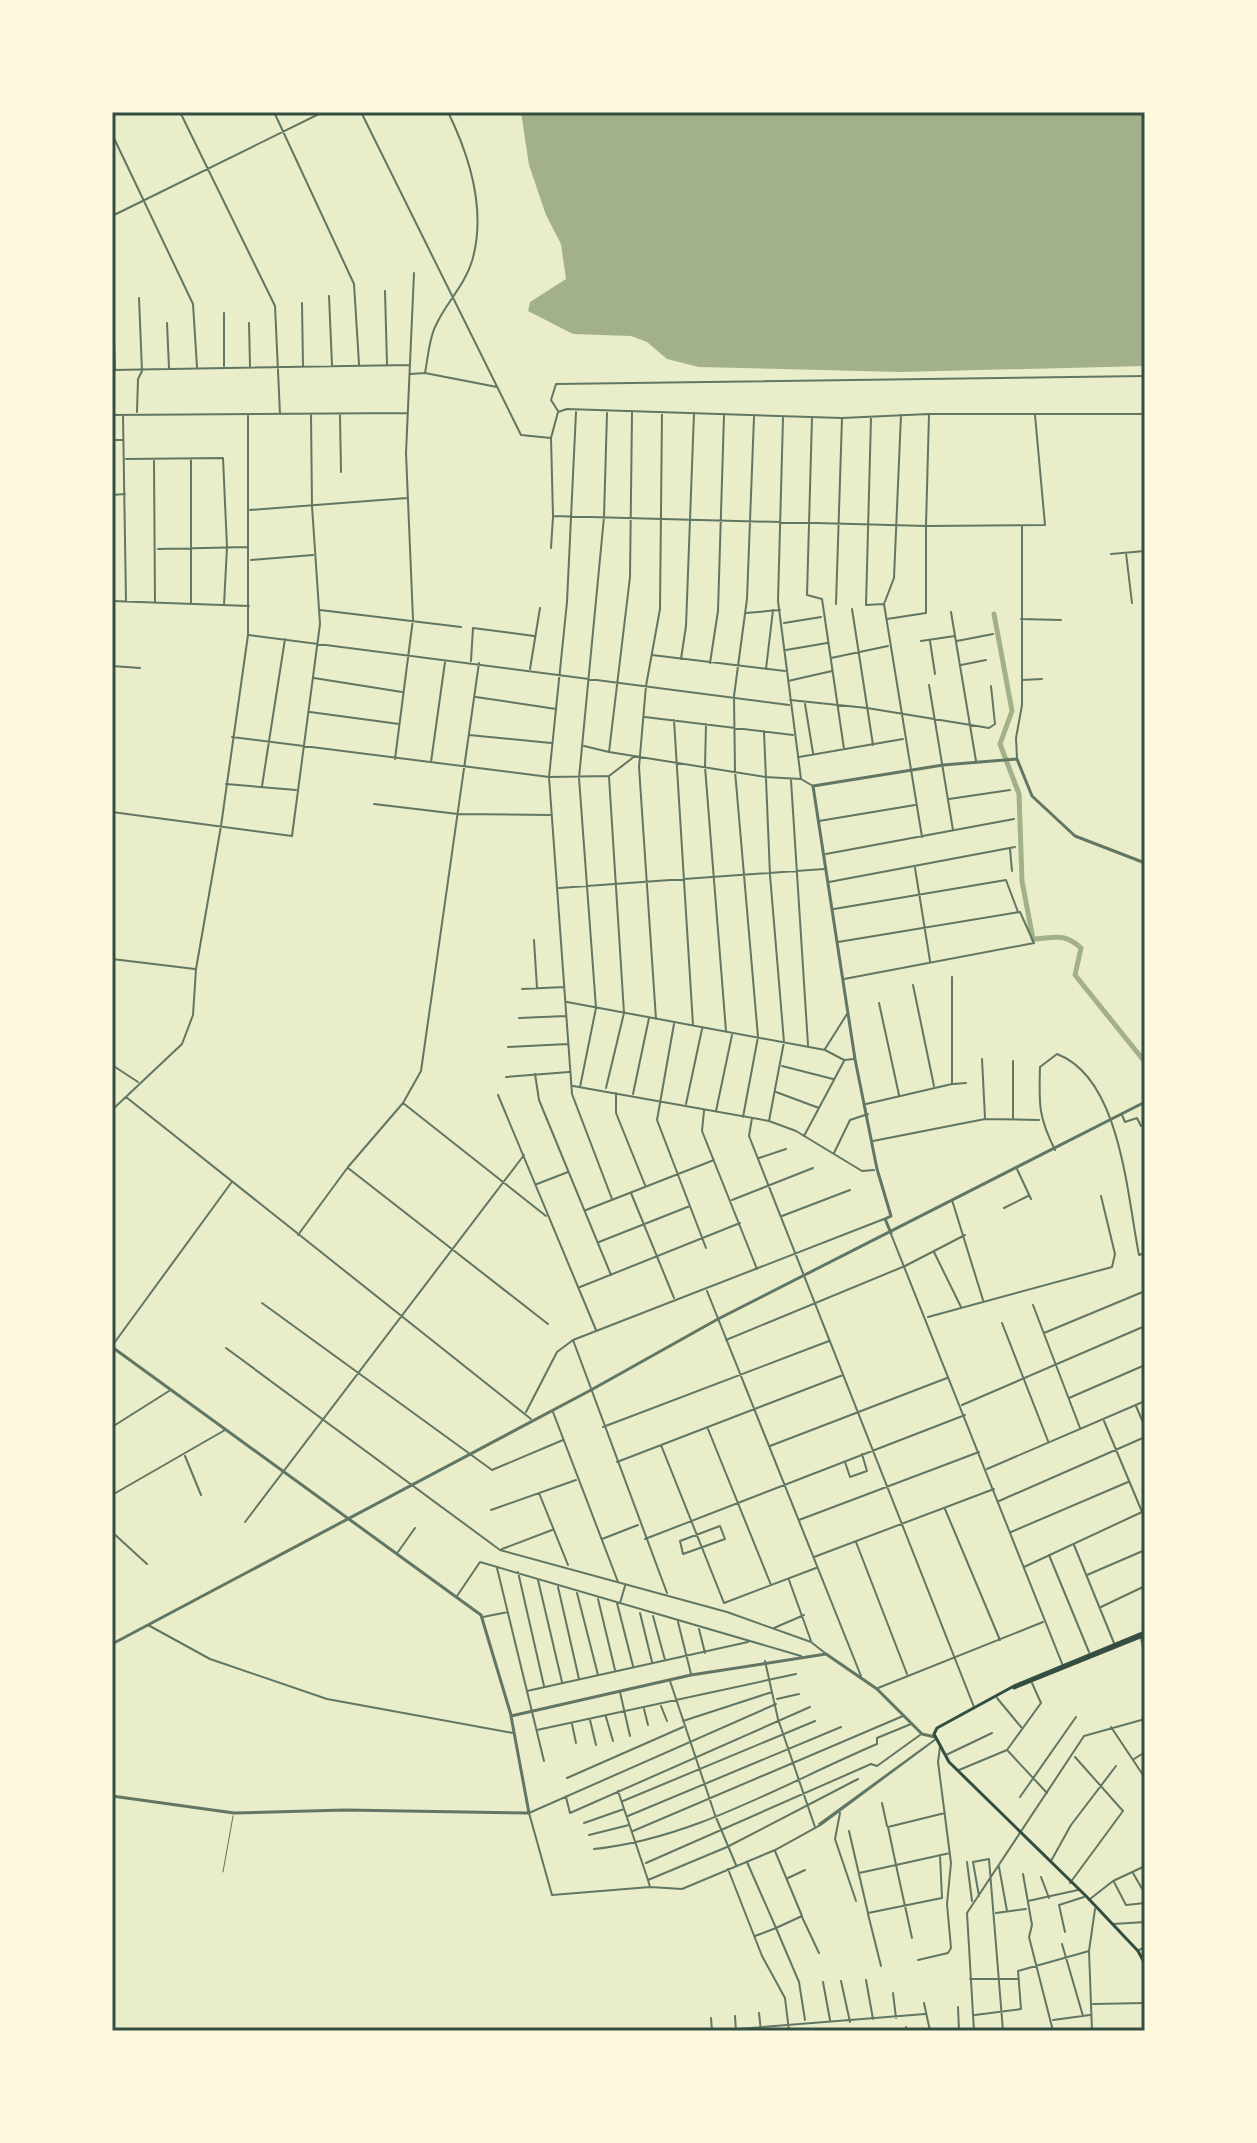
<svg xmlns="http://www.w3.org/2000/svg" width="1257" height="2143" font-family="Poppins,sans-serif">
	<rect width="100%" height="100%" fill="#e9edc9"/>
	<!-- water -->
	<path fill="#a3b18a" d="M521 112H1145V366L901 372 699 367 667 359 647 342 631 336 573 334 528 311 530 302 566 279 561 244 546 215 529 165Z"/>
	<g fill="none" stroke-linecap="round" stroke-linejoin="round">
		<!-- canal -->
		<path stroke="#a3b18a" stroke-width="5" d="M994 614 1012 711 1000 744 1019 794 1022 881 1033 939C1054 938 1064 932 1081 948L1075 975 1145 1062"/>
		<!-- service -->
		<path stroke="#617663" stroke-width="1" d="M223 1872 233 1816"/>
		<!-- minor -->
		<path stroke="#617663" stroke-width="2" d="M180 112 275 306 280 414
			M274 112 354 284 359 364
			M361 112 521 435 551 438
			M112 134 193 304 197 367
			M112 216 323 112
			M112 283 115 369
			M385 291 387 365
			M329 296 332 365
			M302 303 303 366
			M167 323 169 368
			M249 323 250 366
			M224 366V313
			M112 370 409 365
			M425 373C428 358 429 338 436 325 446 303 465 285 472 261 487 210 470 157 448 112
			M410 374 425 373 497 387
			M558 411 551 400 556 384 1145 376
			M137 412 138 379 142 371 139 298
			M576 412 567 602 549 777 572 1094 612 1199
			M632 413 630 577 609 752 765 777 801 779
			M929 414 926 526 553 516 551 438 558 412 567 409 842 418 929 414H1145
			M112 415 407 413
			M340 415 341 472
			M901 415 894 578 884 604 922 837
			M123 416 126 601
			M783 418 778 601 801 779 813 786
			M812 418 807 595 822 599 844 749
			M871 418 866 605 884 604
			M112 440H123
			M126 459 223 458 227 547 224 605
			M191 460V603
			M154 461 155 603
			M112 495 125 494
			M250 510 407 498
			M551 548 553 517
			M158 549 248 547
			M1126 553 1132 603
			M1111 554 1145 551
			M251 560 313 555
			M112 601 249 606
			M836 604 842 418
			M852 609 873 745
			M320 610 461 627
			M951 612 976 761
			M746 613 780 610
			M887 619 926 613V526L1045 525 1035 415
			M1021 619 1061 620
			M784 623 821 617
			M249 635 789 705
			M921 641 955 636
			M930 641 935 674
			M957 641 993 634
			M786 650 827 643
			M652 655 785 671
			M831 658 888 646
			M681 659 686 626 694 413
			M471 661 473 628 534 636
			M710 663 718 611 724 415
			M961 665 986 660
			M112 666 140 668
			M530 669 540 608
			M766 669 773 610
			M314 678 402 692
			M1022 680 1042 679
			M788 681 832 671
			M929 685 953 830
			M476 697 556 709
			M790 700 867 708 989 728 995 724 991 686
			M805 704 813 753
			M310 712 399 724
			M645 717 793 735
			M674 720 693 1025
			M706 724 705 767 726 1031
			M764 731 770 875 784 1042 769 1121
			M469 735 551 743
			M232 737 549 777 609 776 635 756
			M584 746 609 752
			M799 757 903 739
			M1017 758 1016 738 1022 705V526
			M395 759 413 619 406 453 414 273
			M431 762 445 662
			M791 780 808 1045
			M226 784 296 790
			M262 786 285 639
			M949 799 1010 790
			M374 804 458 814 550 815
			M112 812 292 836 320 624 312 506 311 415
			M819 821 915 805
			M1010 849 1012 871
			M826 854 1014 819
			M915 868 930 961
			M829 882 1015 847
			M559 888 824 869
			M834 909 1006 880 1018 912
			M534 940 537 988
			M838 942 1020 912 1034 943 844 979
			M112 959 195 969
			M913 985 934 1086
			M522 989 564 987
			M567 1002 825 1050 844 1060 854 1059
			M879 1003 899 1095
			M519 1018 566 1016
			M656 1019 639 767 646 686 660 609 662 412
			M674 1024 657 1120 706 1248
			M508 1047 568 1044
			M825 1049 847 1014
			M982 1059 985 1118
			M112 1065 138 1082
			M782 1066 833 1079
			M535 1074 539 1100 611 1275
			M506 1077 569 1072
			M953 1084 966 1083
			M573 1086 769 1121 796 1131 862 1171 874 1170
			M580 1087 596 1008 579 778 604 517 607 413
			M606 1088 624 1013 609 777
			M776 1092 819 1108
			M616 1093V1113L645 1185
			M633 1094 649 1018
			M498 1095 596 1330
			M126 1097 531 1419
			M403 1103 546 1216
			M686 1104 702 1029
			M866 1104 952 1084V977
			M112 1110 182 1044 193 1015 196 969 221 826 248 635V415
			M704 1111 702 1131 757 1269
			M716 1111 732 1035
			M1122 1115 1125 1122 1137 1118 1141 1126
			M743 1117 758 1037 735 771 734 696 747 599 754 417
			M752 1118 749 1136 974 1707
			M1013 1118V1061
			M804 1136 844 1061
			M873 1141 985 1119 1039 1120
			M1055 1150C1038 1116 1039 1104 1040 1067L1057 1054C1121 1078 1127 1196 1139 1255L1145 1253
			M834 1153 850 1120 868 1114
			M759 1158 786 1149
			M348 1168 548 1324
			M1017 1169 1031 1199
			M537 1184 568 1172
			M631 1193 674 1298
			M732 1200 813 1168
			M952 1200 983 1300
			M1004 1208 1028 1196
			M586 1210 714 1160
			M782 1216 850 1190
			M891 1234 1063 1666
			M298 1235 348 1167 403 1103 421 1071 479 663
			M599 1242 690 1206
			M934 1252 961 1307
			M580 1287 740 1223
			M707 1291 861 1676
			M262 1303 492 1470 563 1440
			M1033 1305 1080 1428
			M928 1317 1112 1267 1115 1254 1101 1196
			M1002 1323 1048 1441
			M1044 1333 1145 1291
			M573 1340 667 1593
			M726 1340 905 1266 965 1235
			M112 1346 231 1183
			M226 1348 500 1550 727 1612 811 1642 825 1653
			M1069 1398 1145 1365
			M962 1405 1145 1326
			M1136 1406 1145 1427
			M526 1412 557 1352 573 1340 884 1219
			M553 1412 618 1582
			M1104 1421 1145 1519
			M112 1427 169 1391
			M603 1427 829 1341
			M708 1429 771 1585
			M661 1445 724 1603 816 1568
			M770 1446 947 1378
			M185 1456 201 1495
			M617 1462 843 1375
			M845 1462 850 1477 867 1471 862 1454
			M987 1469 1145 1401
			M539 1493 568 1565
			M112 1495 225 1430
			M999 1501 1145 1437
			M945 1509 1000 1640
			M491 1510 576 1480
			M799 1520 979 1452
			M245 1522 524 1155
			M720 1526 725 1539 683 1554 680 1541Z
			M112 1532 147 1564
			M1011 1532 1128 1482
			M602 1539 638 1525
			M645 1539 965 1415
			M856 1542 907 1674
			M1074 1545 1114 1643
			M502 1549 552 1530
			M398 1552 415 1528
			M1049 1555 1089 1652
			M814 1557 994 1489
			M1024 1567 1142 1512
			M497 1568 544 1761
			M518 1572 544 1686
			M1087 1575 1145 1550
			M538 1580 562 1682
			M789 1580 811 1641
			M558 1587 579 1679
			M577 1593 598 1675
			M457 1596 480 1562 801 1656
			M598 1599 615 1670
			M617 1603 633 1666
			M620 1603 625 1586
			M1101 1607 1145 1586
			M640 1613 652 1662
			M653 1616 665 1660
			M483 1617 508 1612
			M678 1622 691 1674
			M148 1625 210 1659 327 1699 513 1733
			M774 1628 804 1615
			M699 1629 705 1653
			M1141 1638 1145 1656
			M765 1661 778 1719 815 1827
			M670 1681 715 1815 736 1865
			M878 1688 1043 1622
			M527 1691 748 1642
			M620 1692 630 1736
			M997 1698 1021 1727
			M777 1699 799 1694
			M661 1706 667 1721
			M644 1709 648 1725
			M606 1717 613 1741
			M590 1720 596 1745
			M683 1721 772 1692
			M572 1724 576 1743
			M1111 1727 1145 1778
			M537 1730 796 1674
			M1008 1751 1047 1793
			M946 1755 992 1733
			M1134 1759 1145 1752
			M959 1770 1007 1750 1041 1703 1032 1683
			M567 1778 683 1727
			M618 1791 648 1880 727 1847 858 1779
			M566 1797 570 1813 810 1707
			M1020 1797 1076 1717
			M623 1801 815 1721
			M882 1803 887 1826
			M840 1813 835 1839 856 1901
			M945 1813 888 1827 896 1865 950 1853
			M628 1816 841 1727
			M584 1823 624 1809
			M819 1824 936 1739
			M633 1831 903 1716
			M849 1831 868 1913 942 1898 940 1855
			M589 1835 629 1825
			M594 1849C693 1839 785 1783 877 1744V1738L911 1724
			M775 1851 802 1916 776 1928 799 1982 805 2020
			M1051 1861 1071 1825 1116 1766
			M747 1862 776 1928 755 1936
			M967 1862 972 1901
			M646 1863 871 1764 877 1766 920 1735
			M999 1867 1007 1911
			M728 1869 762 1956 785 1998 789 2031
			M859 1873 896 1865 912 1938
			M1133 1873 1145 1894
			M1023 1874 1032 1925 1029 1937 1053 2031
			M1041 1877 1049 1898
			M788 1878 805 1870
			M648 1880 650 1887 682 1889 775 1850 822 1824 932 1742
			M1114 1882 1126 1905 1145 1903
			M1070 1883 1123 1811 1075 1757
			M650 1887 552 1895 529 1813 776 1704
			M979 1896 973 1862 989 1859 1003 2031
			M1090 1899 1113 1881 1145 1866
			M1028 1901 1078 1890
			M996 1913 1026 1909
			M868 1914 881 1966
			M802 1917 819 1953
			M1113 1924 1145 1922
			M1065 1932 1059 1905 1084 1897
			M1062 1944 1083 2016
			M1139 1950 1145 1947
			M918 1960 948 1953 951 1948 947 1904 951 1863 938 1762 940 1747
			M970 1979H1019
			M866 1980 873 2019
			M841 1981 850 2022
			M823 1982 830 2020
			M893 1993 896 2018
			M924 2003 930 2031
			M1093 2004 1145 2003
			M958 2007 959 2031
			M759 2013 761 2031
			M975 2015 1021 2009 1018 1971 1089 1951
			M735 2016 736 2031
			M711 2018 712 2031
			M1053 2020 1090 2015
			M906 2027 907 2031
			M1119 2030V2031
			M713 2031 925 2014
			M974 2031 967 1913 1084 1736 1145 1719
			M1092 2031 1089 1951 1095 1909"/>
		<!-- tertiary -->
		<path stroke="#617663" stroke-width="3" d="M891 1233 885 1219 891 1216 877 1169 855 1059 813 786 943 765 1017 759 1032 796 1075 836 1145 863
			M112 1347 481 1615 511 1715
			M112 1644 591 1390 718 1319 1145 1102
			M112 1796 234 1813 345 1810 529 1813 511 1716 691 1675 826 1654 877 1689 922 1734 935 1737"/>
		<!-- secondary -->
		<path stroke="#344e41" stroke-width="3" d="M1145 1632 1014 1686 937 1728 934 1734 949 1762 1086 1896 1138 1951 1145 1964
			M1014 1688 1145 1635"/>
	</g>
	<!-- border -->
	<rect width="1257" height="2143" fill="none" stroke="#fefae0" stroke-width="228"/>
	<rect x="114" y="114" width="1029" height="1915" fill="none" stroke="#344e41" stroke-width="3"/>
</svg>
